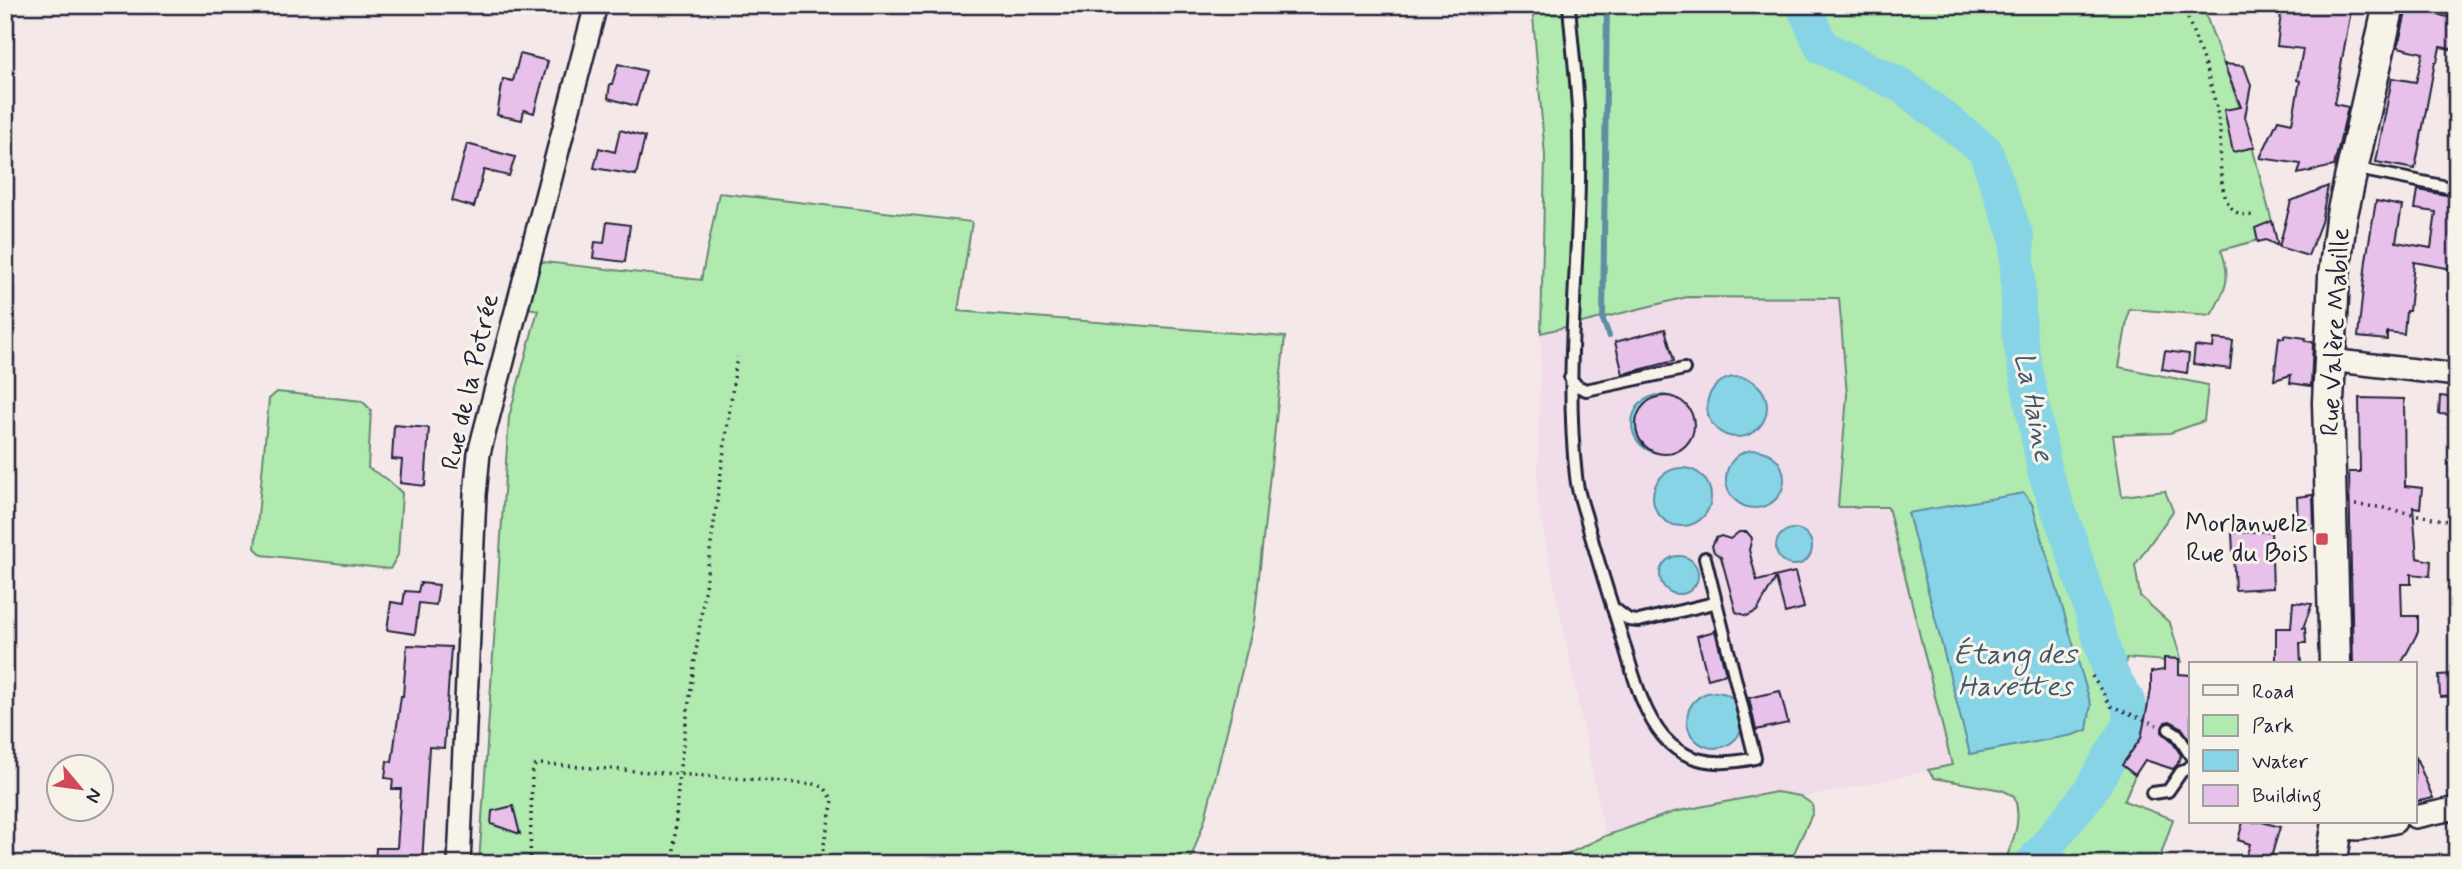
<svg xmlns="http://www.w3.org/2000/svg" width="2462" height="869" font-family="Mynerve,sans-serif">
	<rect width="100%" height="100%" fill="#f4e9e8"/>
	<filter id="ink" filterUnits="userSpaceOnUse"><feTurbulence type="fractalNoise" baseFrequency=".0143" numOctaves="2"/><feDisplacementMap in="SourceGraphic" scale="14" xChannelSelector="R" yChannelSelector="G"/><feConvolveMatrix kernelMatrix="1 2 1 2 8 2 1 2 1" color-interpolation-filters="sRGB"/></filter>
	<g filter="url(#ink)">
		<!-- built -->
		<path fill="#f0dde9" d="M1687 297 1839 298 1847 395 1838 507H1888L1952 766 1803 798 1776 792 1674 812 1605 836 1537 500 1541 333Z"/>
		<!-- green -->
		<path fill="#b0eaaf" stroke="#698675" stroke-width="2" d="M1532 5H2202L2247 127 2272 222 2267 238 2221 250C2232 278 2226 290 2211 315L2129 309 2119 367 2208 385 2204 421 2170 433 2113 435 2122 496 2165 491 2173 511 2135 565 2140 596 2170 623 2182 662 2126 658 2121 715 2104 753 2135 775 2124 801 2173 819 2158 864H2004C2013 840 2023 821 2014 796L2002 790 1934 778 1928 770 1952 765 1888 507H1838L1847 395 1839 298 1687 297 1541 333 1545 156Z
			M719 193 972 222 958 311 1285 337 1254 622 1205 819 1189 864H479L509 417 538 310 524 307 536 261 701 280Z
			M277 392 362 401 371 410 368 468 387 479 402 493 398 555 390 569 262 555 255 548 269 399Z
			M1776 792 1800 796 1812 804 1813 812 1789 864H1547L1605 836 1674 812Z"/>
		<!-- water -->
		<path fill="#88d4e7" stroke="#5f8da2" stroke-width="2" d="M1707 407a30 30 0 1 1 60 0a30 30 0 1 1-60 0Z
			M1632 424a29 29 0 1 1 58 0a29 29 0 1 1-58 0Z
			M1726 479a29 29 0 1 1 58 0a29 29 0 1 1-58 0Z
			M1653 497a29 29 0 1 1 58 0a29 29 0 1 1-58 0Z
			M2024 493 2032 504 2091 705 2087 730 2073 735 1970 754 1908 513Z
			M1776 547a18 18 0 1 1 36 0a18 18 0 1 1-36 0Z
			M1660 575a19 19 0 1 1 38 0a19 19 0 1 1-38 0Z
			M1687 720a28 28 0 1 1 56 0a28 28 0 1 1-56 0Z"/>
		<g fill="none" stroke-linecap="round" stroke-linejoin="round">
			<!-- stream -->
			<path stroke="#5f8da2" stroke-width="6" d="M1607 5 1603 320 1609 336"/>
			<!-- river -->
			<path stroke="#88d4e7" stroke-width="35" d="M1803 5 1822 47 1902 86 1985 150 2017 239 2019 334 2045 473 2070 541 2111 674 2127 700 2130 711 2129 725 2088 794 2032 864"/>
		</g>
		<!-- building -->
		<path fill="#e7c1ea" stroke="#22223b" stroke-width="2" d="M2282 5H2352L2334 104 2348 107 2334 166 2298 174 2301 164 2260 158 2278 120 2292 123 2300 81 2297 80 2303 49 2277 46Z
			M2407 8 2457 19V50L2440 47 2437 62H2435L2415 169 2376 162 2392 78 2416 82 2423 53 2398 47Z
			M520 54 548 61 534 113 524 110 522 120 497 115 503 79 513 81Z
			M618 64 646 71 636 106 608 98 610 84H612Z
			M2224 64 2244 66 2251 85 2245 117 2255 147 2233 152 2224 110 2241 107Z
			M620 130 645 137 636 175 594 168 599 148 615 152Z
			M467 144 515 157 509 176 484 170 474 207 452 201Z
			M2328 186 2321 222 2308 256 2279 247 2291 201Z
			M2418 190 2457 197V270L2414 262 2409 311H2406L2404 334 2387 332V340L2358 337 2366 260 2376 201 2402 206 2396 242 2431 248 2436 212 2415 209Z
			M2272 221 2278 246 2266 240 2258 242 2255 228Z
			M607 222 630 225 625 262 593 258 595 242 604 243Z
			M1665 329 1674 361 1623 374 1615 342Z
			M2284 335 2306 338 2305 341 2313 342 2311 386 2290 383 2291 375 2274 380 2279 337 2284 338Z
			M2214 339 2233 341 2230 369 2193 364 2195 346 2213 348Z
			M2165 351 2189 354 2187 373 2162 369Z
			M1636 425a29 29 0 1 1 58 0a29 29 0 1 1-58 0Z
			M2440 396 2457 398V415L2439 414Z
			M2359 398 2404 399 2405 486 2422 488 2420 508 2413 507 2417 558 2431 561 2430 576 2411 574V584H2401L2402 616H2418V632L2401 664H2353L2349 472H2360Z
			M394 425 429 428 425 486 400 483 402 460 392 459Z
			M2313 495 2314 528 2298 529 2297 497Z
			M2271 531 2273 588 2235 590 2232 533Z
			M1739 532H1747L1752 538 1749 550 1757 581 1795 572 1804 608 1785 613 1776 578 1757 611 1747 616 1736 612 1721 557 1714 552 1712 546 1716 538 1721 536 1730 539Z
			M420 583 439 585 436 605 419 603 415 634 387 630 391 602 403 604 405 591 418 592Z
			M2293 602 2312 604 2303 628H2305L2306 643H2300L2301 664H2276V628H2291Z
			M1715 631 1726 674 1708 679 1697 636Z
			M407 645 451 647 444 748 429 747 422 864H375L376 848H397L401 789H392L393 779 385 778 387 761 392 762 401 696H403Z
			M2164 658 2179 659V674L2191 675V741L2181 727 2170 721 2165 722 2162 732 2171 740 2181 755 2177 765 2173 769 2145 760 2135 775 2122 765 2141 738 2151 690V672L2164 670Z
			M2455 674 2457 696 2440 697 2439 675Z
			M1780 691 1788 723 1756 730 1749 698Z
			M2415 755 2433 798 2415 802Z
			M513 806 520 834 491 824 492 811Z
			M2243 822H2262L2280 827 2269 864H2244L2250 844 2238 840Z"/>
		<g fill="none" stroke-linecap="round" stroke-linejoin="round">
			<defs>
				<path id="lane" d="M1569 5C1572 49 1579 93 1579 137 1582 250 1563 363 1576 476 1577 490 1582 504 1586 517 1596 557 1609 595 1621 634 1643 707 1657 781 1755 758L1705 558
					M2353 168 2457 189
					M1570 378 1577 386 1586 390 1684 369
					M1612 607 1629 620 1639 621 1714 603
					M2169 729 2177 734 2191 756
					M2152 793 2168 791 2181 772 2191 766"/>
				<path id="street" d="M2330 360 2457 375
					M2415 817 2457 808
					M2337 828 2360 829 2395 822
					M459 864 475 495 479 453 596 5"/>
				<path id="secondary" d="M2335 664 2328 402 2334 276 2341 219 2389 5
					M2331 864 2338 822"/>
			</defs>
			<!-- lane casing -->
			<use href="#lane" stroke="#22223b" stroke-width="16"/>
			<!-- street casing -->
			<use href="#street" stroke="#22223b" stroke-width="26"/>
			<!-- secondary casing -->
			<use href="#secondary" stroke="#22223b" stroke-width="35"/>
			<!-- path -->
			<path stroke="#22223b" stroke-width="3.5" stroke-dasharray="2 5" stroke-linecap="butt" d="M2183 5C2197 44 2213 82 2219 123 2223 149 2216 179 2228 203 2234 214 2243 216 2255 215
				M2355 505 2379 507 2457 523
				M2092 676 2111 706 2157 725
				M530 864 532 773 535 766 540 764 814 784 824 787 833 800 820 864
				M673 864 679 774 737 357"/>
			<!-- lane -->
			<use href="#lane" stroke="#f7f3e8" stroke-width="10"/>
			<!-- street -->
			<use href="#street" stroke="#f7f3e8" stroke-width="21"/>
			<!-- secondary -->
			<use href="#secondary" stroke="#f7f3e8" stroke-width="30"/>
		</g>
	</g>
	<!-- markers -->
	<rect fill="#d1495b" stroke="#f7f3e8" stroke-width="2.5" x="2315" y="532" width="14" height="14" rx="3.5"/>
	<g text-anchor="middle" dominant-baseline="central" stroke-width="6" stroke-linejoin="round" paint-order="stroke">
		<!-- street labels -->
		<g font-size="26" fill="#22223b" stroke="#f7f3e8">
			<text transform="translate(2336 332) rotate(-87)">Rue Valère Mabille</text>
			<text transform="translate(471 382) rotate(-77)">Rue de la Potrée</text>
		</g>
		<!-- poi labels -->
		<g font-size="26" fill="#22223b" stroke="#f7f3e8" text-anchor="end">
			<text x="2308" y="524">Morlanwelz<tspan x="2308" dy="30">Rue du Bois</tspan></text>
		</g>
		<!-- water labels -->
		<g font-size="28" font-style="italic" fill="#41576f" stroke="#f7f3e8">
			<text transform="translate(2033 407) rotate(79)">La Haine</text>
			<text x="2015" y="655">Étang des<tspan x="2015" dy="32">Havettes</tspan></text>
		</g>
	</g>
	<!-- margin -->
	<rect width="2462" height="869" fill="none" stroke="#f7f3e8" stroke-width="28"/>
	<rect x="14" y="14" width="2434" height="841" fill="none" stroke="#22223b" stroke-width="2.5" filter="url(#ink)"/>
	<!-- legend -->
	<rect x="2189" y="662" width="228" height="161" fill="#f7f3e8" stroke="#a29fa3" stroke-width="2"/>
	<rect x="2203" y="685" width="35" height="10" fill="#f7f3e8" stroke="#a29fa3" stroke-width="2"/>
	<text x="2252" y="698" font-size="21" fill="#22223b">Road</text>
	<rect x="2203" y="715" width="35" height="21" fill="#b0eaaf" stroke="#a29fa3" stroke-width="2"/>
	<text x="2252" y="732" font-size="21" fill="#22223b">Park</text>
	<rect x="2203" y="750" width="35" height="21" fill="#88d4e7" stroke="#a29fa3" stroke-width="2"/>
	<text x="2252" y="768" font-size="21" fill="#22223b">Water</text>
	<rect x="2203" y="785" width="35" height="21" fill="#e7c1ea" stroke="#a29fa3" stroke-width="2"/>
	<text x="2252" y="802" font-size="21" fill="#22223b">Building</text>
	<!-- north arrow -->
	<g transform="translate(80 788) rotate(119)"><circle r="33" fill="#f7f3e8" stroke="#a29fa3" stroke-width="2"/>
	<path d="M0-5L12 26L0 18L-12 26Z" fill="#d1495b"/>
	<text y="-10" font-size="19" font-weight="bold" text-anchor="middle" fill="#22223b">N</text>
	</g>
</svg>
